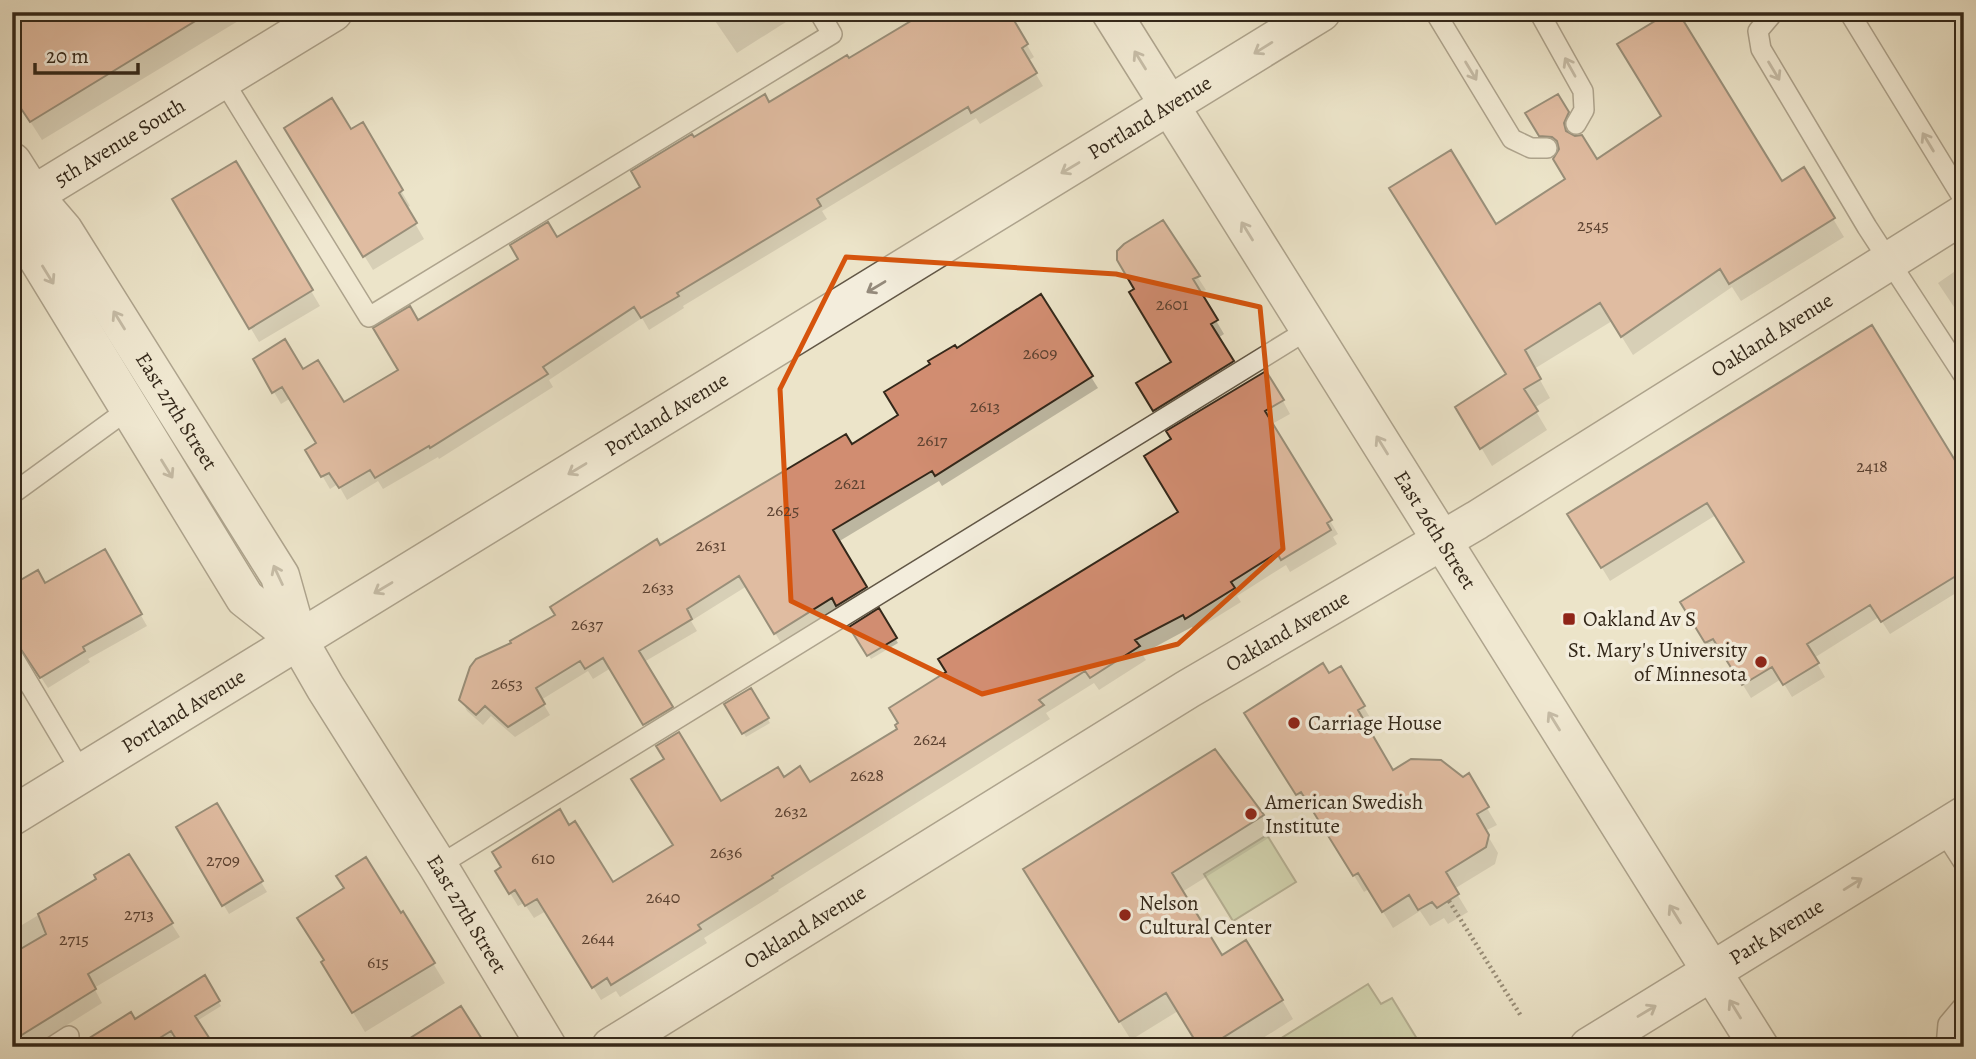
<svg xmlns="http://www.w3.org/2000/svg" width="1976" height="1059" font-family="Alegreya,serif">
	<rect width="100%" height="100%" fill="#ece4c9"/>
	<filter id="stains"><feTurbulence type="fractalNoise" baseFrequency=".00286" numOctaves="4"/><feColorMatrix values="0 0 0 0 .2 0 0 0 0 .09 0 0 0 0 .02 0 0 0 .5 -.17"/></filter>
	<radialGradient id="worn" r=".72"><stop offset=".6" stop-color="#630" stop-opacity="0"/><stop offset="1" stop-color="#630" stop-opacity=".3"/></radialGradient>
	<!-- green -->
	<path fill="#b6c598" stroke="#757659" stroke-width="2" d="M1267 835 1296 882 1233 921 1204 874Z
		M1368 984 1381 1004 1392 998 1422 1047H1267Z"/>
	<!-- shadow -->
	<path fill="#0003" d="M12 12H253L42 140 12 93Z
		M709 12H784L789 20 737 53Z
		M1774 12H1792L1779 21Z
		M1011 18 1034 57 1028 61 1043 86 980 124 976 118 822 211 827 219 683 306 684 308 649 330 642 318 549 380 553 387 439 459 438 457 383 489 378 481 347 500 338 484 330 489 307 450 318 444 291 398 281 404 255 360 302 371 343 404 400 371 418 322 642 188 694 139 769 104 848 60Z
		M1557 97 1578 132 1576 138 1596 162 1781 183 1803 169 1844 237 1741 301 1732 287 1633 355 1612 321 1534 369 1550 398 1534 408 1547 430 1492 466 1457 407 1508 375 1496 226 1567 179 1558 155 1551 154 1528 114Z
		M362 124 410 206 406 208 424 239 373 270 295 144 351 131Z
		M235 163 320 306 259 342 174 200Z
		M1162 222 1206 290 1199 292 1224 334 1218 338 1240 375 1162 423 1146 397 1173 362 1136 289Z
		M1964 265V322L1938 283Z
		M1041 297 1098 388 942 486 939 481 838 542 872 599 781 643 747 586 691 621 697 631 644 662 677 719 651 735 611 668 593 679 588 671 541 700 550 715 515 737 491 716 483 725 467 711 461 699 513 644 660 547 852 446 900 416 956 350Z
		M1283 401 1290 414 1272 424 1338 534 1333 537 1337 544 1290 572 1286 565 1237 596 1241 602 1194 631 1192 627 1142 654 1146 660 1099 690 1094 683 1046 713 1050 719 778 890 779 891 704 938 707 943 620 997 616 991 601 1000 546 911 534 918 524 903 518 906 497 872 612 884 674 846 721 804 783 779 809 785 899 729 948 673 1180 513 1146 456Z
		M1964 478V588L1890 634 1879 617 1814 658 1825 677 1792 697 1781 679 1751 698 1722 651 1714 656 1690 616 1746 563 1716 515 1610 581 1569 514Z
		M104 551 147 626 88 659 90 662 48 688 27 656 20 653 12 656V587L45 585Z
		M878 611 898 643 871 659 852 627Z
		M1340 668 1374 724 1367 728 1393 772 1462 779 1468 776 1497 825 1485 831 1498 853 1495 864 1454 889 1468 912 1448 924 1444 918 1430 926 1420 911 1393 928 1369 889 1364 892 1313 808 1307 811 1256 730Z
		M12 682 22 699 12 704Z
		M751 690 770 723 746 737 726 705Z
		M1215 751 1262 816 1273 835 1182 892 1222 957 1282 1000 1293 1019 1249 1047H1200L1178 1011 1131 1040 1037 888Z
		M216 806 267 892 229 914 178 828Z
		M128 856 180 937 94 988 102 1003 32 1047H12V931L98 879Z
		M346 889 400 915 403 914 445 983 365 1032 334 981 325 961Z
		M204 978 221 1006 155 1047H109L135 1021Z"/>
	<!-- building -->
	<path fill="#d18d71" stroke="#34281a" stroke-width="2" d="M12 12H210L30 122 12 95Z
		M926 12H1009L1028 44 1022 48 1037 73 971 113 968 107 817 199 821 206 677 293 679 296 641 318 634 307 543 367 548 374 430 448 429 446 375 478 370 470 339 488 329 473 321 477 305 450 316 443 282 387 272 393 253 359 285 339 303 369 318 360 344 402 398 370 373 328 410 306 418 320 518 259 510 245 548 222 557 237 640 187 631 171 692 134 694 137 765 94 769 102 847 55 849 58Z
		M1670 12H1678L1782 181 1804 167 1835 218 1729 284 1720 269 1621 337 1600 303 1525 350 1541 379 1524 389 1538 411 1480 449 1455 407 1506 374 1389 188 1451 150 1496 224 1565 179 1553 159 1559 149 1557 141 1552 137 1539 136 1525 113 1558 94 1569 112 1564 123 1566 131 1575 136 1582 135 1597 159 1661 116 1617 44Z
		M332 98 351 129 363 122 403 190 399 193 417 223 363 257 284 128Z
		M236 161 313 290 249 329 172 199Z
		M1163 220 1200 276 1193 279 1218 320 1211 324 1234 361 1153 411 1136 383 1171 362 1129 292 1134 289 1117 260V251L1124 244Z
		M1041 294 1093 376 935 476 932 471 833 530 867 587 836 606 832 598 774 634 739 576 687 609 692 619 639 651 673 707 643 725 603 658 585 669 580 661 536 688 545 704 508 727 485 706 476 715 459 700 470 667 476 659 511 643 510 641 555 615 550 607 657 539 660 545 846 434 852 444 898 415 884 392 930 364 928 361 955 345 957 348Z
		M1872 325 1964 475V571L1881 622 1870 605 1807 644 1819 663 1783 685 1772 667 1742 685 1713 639 1705 643 1680 602 1744 562 1707 503 1601 568 1567 514Z
		M1266 371 1284 400 1265 411 1332 520 1327 523 1331 530 1281 560 1277 553 1231 582 1235 588 1185 619 1183 615 1135 640 1140 646 1090 678 1085 671 1039 700 1044 705 772 876 773 878 698 925 701 929 611 985 607 978 592 988 537 899 525 906 515 890 509 894 495 871 501 867 492 852 560 809 569 825 575 821 613 882 673 845 631 779 664 759 656 746 679 732 721 801 778 767 784 777 800 766 810 782 897 729 895 725 898 723 889 708 946 672 938 659 1178 512 1144 456 1171 439 1166 431Z
		M105 549 142 614 83 647 85 651 40 678 12 636V585L38 570 45 583Z
		M879 608 897 638 867 656 849 627Z
		M1323 663 1329 673 1341 666 1365 706 1358 710 1393 770 1411 759 1441 760 1463 777 1469 773 1489 807 1477 814 1489 835 1486 847 1446 872 1459 894 1437 908 1432 902 1418 910 1409 895 1382 912 1358 873 1353 876 1301 792 1296 795 1244 713Z
		M751 688 769 718 742 734 724 704Z
		M1215 749 1264 815 1172 873 1222 955 1246 940 1283 1000 1208 1047H1199L1166 993 1119 1022 1023 869Z
		M217 803 263 881 222 906 176 827Z
		M129 854 173 923 88 974 96 989 12 1041V954L46 934 38 914 96 879 94 875Z
		M366 857 401 913 403 911 435 963 352 1013 321 962 324 960 297 918 344 888 336 876Z
		M205 975 220 1001 195 1016 215 1047H181L171 1031 150 1044 152 1047H75L131 1012 135 1019Z
		M461 1006 487 1047H396Z"/>
	<g fill="none" stroke-linecap="round" stroke-linejoin="round">
		<defs>
			<path id="service" d="M1435 12 1512 139 1531 148H1547
				M1539 12 1583 91 1584 110 1576 124
				M1774 12 1758 31 1761 49 1867 227 1964 376
				M1849 12 1964 200
				M223 80 369 317 832 34 819 12
				M12 494 130 408
				M12 655 82 773
				M1942 829 1964 863
				M438 866 1309 329
				M52 1047 69 1036
				M1946 1047 1948 1024 1964 1005"/>
			<g id="minor">
				<path id="s1" d="M12 162 33 195 63 230 280 576 298 640 325 687 438 866 547 1047"/>
				<path id="s2" d="M12 208 333 12"/>
				<path d="M12 216 245 598 298 640"/>
				<path id="s3" d="M611 1047 1188 689 1477 520 1964 214"/>
			</g>
			<g id="tertiary">
				<path id="s4" d="M1111 12 1759 1047"/>
				<path id="s5" d="M12 816 1321 12"/>
				<path id="s6" d="M1589 1047 1964 816"/>
			</g>
		</defs>
		<!-- service casing -->
		<use href="#service" stroke="#625746" stroke-width="22"/>
		<!-- minor casing -->
		<use href="#minor" stroke="#625746" stroke-width="41"/>
		<!-- tertiary casing -->
		<use href="#tertiary" stroke="#625746" stroke-width="41"/>
		<!-- path -->
		<path stroke="#34281a" stroke-width="4.5" stroke-dasharray="2 3.5" stroke-linecap="butt" d="M1449 901 1521 1016"/>
		<!-- service -->
		<use href="#service" stroke="#f3eddc" stroke-width="19"/>
		<!-- minor -->
		<use href="#minor" stroke="#f3eddc" stroke-width="38"/>
		<!-- tertiary -->
		<use href="#tertiary" stroke="#f3eddc" stroke-width="38"/>
	</g>
	<!-- one-way arrows -->
	<defs><path id="oneway-shaft" d="M-6 0H5M1.5-3L5.5 0L1.5 3" fill="none" stroke-width="1.6" stroke-linecap="round" stroke-linejoin="round" transform="scale(1.75)"/></defs>
	<g stroke="#948a7b">
		<use href="#oneway-shaft" transform="translate(1263 48) rotate(148)"/>
		<use href="#oneway-shaft" transform="translate(1140 60) rotate(-122)"/>
		<use href="#oneway-shaft" transform="translate(1570 67) rotate(-119)"/>
		<use href="#oneway-shaft" transform="translate(1471 71) rotate(59)"/>
		<use href="#oneway-shaft" transform="translate(1774 71) rotate(59)"/>
		<use href="#oneway-shaft" transform="translate(1928 142) rotate(-121)"/>
		<use href="#oneway-shaft" transform="translate(1070 168) rotate(149)"/>
		<use href="#oneway-shaft" transform="translate(1247 231) rotate(-122)"/>
		<use href="#oneway-shaft" transform="translate(48 275) rotate(58)"/>
		<use href="#oneway-shaft" transform="translate(876 287) rotate(149)"/>
		<use href="#oneway-shaft" transform="translate(119 320) rotate(-122)"/>
		<use href="#oneway-shaft" transform="translate(1382 445) rotate(-122)"/>
		<use href="#oneway-shaft" transform="translate(167 469) rotate(58)"/>
		<use href="#oneway-shaft" transform="translate(577 469) rotate(149)"/>
		<use href="#oneway-shaft" transform="translate(278 575) rotate(-115)"/>
		<use href="#oneway-shaft" transform="translate(383 588) rotate(149)"/>
		<use href="#oneway-shaft" transform="translate(1554 721) rotate(-122)"/>
		<use href="#oneway-shaft" transform="translate(1853 884) rotate(-32)"/>
		<use href="#oneway-shaft" transform="translate(1675 914) rotate(-122)"/>
		<use href="#oneway-shaft" transform="translate(1735 1009) rotate(-122)"/>
		<use href="#oneway-shaft" transform="translate(1647 1011) rotate(-31)"/>
	</g>
	<!-- marked area -->
	<path d="M0 0H1976V1059H0ZM846 257 1116 274 1260 307 1283 549 1178 644 982 694 791 601 780 389Z" fill="#ece4c9" fill-opacity=".55" fill-rule="evenodd"/>
	<path fill="none" stroke="#d6540d" stroke-width="5" stroke-linejoin="round" d="M846 257 1116 274 1260 307 1283 549 1178 644 982 694 791 601 780 389Z"/>
	<!-- markers -->
	<g fill="#8f2418" stroke="#f3eddc" stroke-width="2.5">
		<rect x="1562" y="612" width="14" height="14" rx="3.5"/>
		<circle cx="1761" cy="662" r="7"/>
		<circle cx="1294" cy="723" r="7"/>
		<circle cx="1251" cy="814" r="7"/>
		<circle cx="1125" cy="915" r="7"/>
	</g>
	<g text-anchor="middle" dominant-baseline="central" stroke-width="7" stroke-linejoin="round" paint-order="stroke">
		<!-- number labels -->
		<g font-size="18" fill="#5b4130">
			<text x="1593" y="225">2545</text>
			<text x="1172" y="304">2601</text>
			<text x="1040" y="353">2609</text>
			<text x="985" y="406">2613</text>
			<text x="932" y="440">2617</text>
			<text x="1872" y="466">2418</text>
			<text x="850" y="483">2621</text>
			<text x="783" y="510">2625</text>
			<text x="711" y="545">2631</text>
			<text x="658" y="587">2633</text>
			<text x="587" y="624">2637</text>
			<text x="507" y="683">2653</text>
			<text x="930" y="739">2624</text>
			<text x="867" y="775">2628</text>
			<text x="791" y="811">2632</text>
			<text x="726" y="852">2636</text>
			<text x="543" y="858">610</text>
			<text x="223" y="860">2709</text>
			<text x="663" y="897">2640</text>
			<text x="139" y="914">2713</text>
			<text x="598" y="938">2644</text>
			<text x="74" y="939">2715</text>
			<text x="378" y="962">615</text>
		</g>
		<!-- street labels -->
		<g font-size="21" fill="#34281a" stroke="#f3eddc">
			<text stroke="none"><textPath href="#s5" startOffset="1335">Portland Avenue</textPath></text>
			<text stroke="none"><textPath href="#s2" startOffset="126">5th Avenue South</textPath></text>
			<text stroke="none"><textPath href="#s3" startOffset="1362">Oakland Avenue</textPath></text>
			<text stroke="none"><textPath href="#s1" startOffset="299">East 27th Street</textPath></text>
			<text stroke="none"><textPath href="#s5" startOffset="768">Portland Avenue</textPath></text>
			<text stroke="none"><textPath href="#s4" startOffset="611">East 26th Street</textPath></text>
			<text stroke="none"><textPath href="#s3" startOffset="794">Oakland Avenue</textPath></text>
			<text stroke="none"><textPath href="#s5" startOffset="201">Portland Avenue</textPath></text>
			<text stroke="none"><textPath href="#s1" startOffset="882">East 27th Street</textPath></text>
			<text stroke="none"><textPath href="#s3" startOffset="228">Oakland Avenue</textPath></text>
			<text stroke="none"><textPath href="#s6" startOffset="220">Park Avenue</textPath></text>
		</g>
		<!-- poi labels -->
		<g font-size="21" fill="#34281a" stroke="#f3eddc" text-anchor="start">
			<text x="1583" y="619">Oakland Av S</text>
			<text x="1747" y="650" text-anchor="end">St. Mary's University<tspan x="1747" dy="24">of Minnesota</tspan></text>
			<text x="1308" y="723">Carriage House</text>
			<text x="1265" y="802">American Swedish<tspan x="1265" dy="24">Institute</tspan></text>
			<text x="1139" y="903">Nelson<tspan x="1139" dy="24">Cultural Center</tspan></text>
		</g>
	</g>
	<!-- margin -->
	<rect width="1976" height="1059" fill="none" stroke="#ece4c9" stroke-width="42"/>
	<rect x="14" y="14" width="1948" height="1031" fill="none" stroke="#34281a" stroke-width="3.5"/>
	<rect x="21" y="21" width="1934" height="1017" fill="none" stroke="#34281a" stroke-width="2"/>
	<!-- scale -->
	<path d="M35 63v10h103v-10" fill="none" stroke="#34281a" stroke-width="3.5"/>
	<text x="46" y="63" font-size="21" fill="#34281a" stroke="#f3eddc" stroke-width="5" paint-order="stroke">20 m</text>
	<rect width="100%" height="100%" filter="url(#stains)"/>
	<rect width="100%" height="100%" fill="url(#worn)"/>
</svg>
